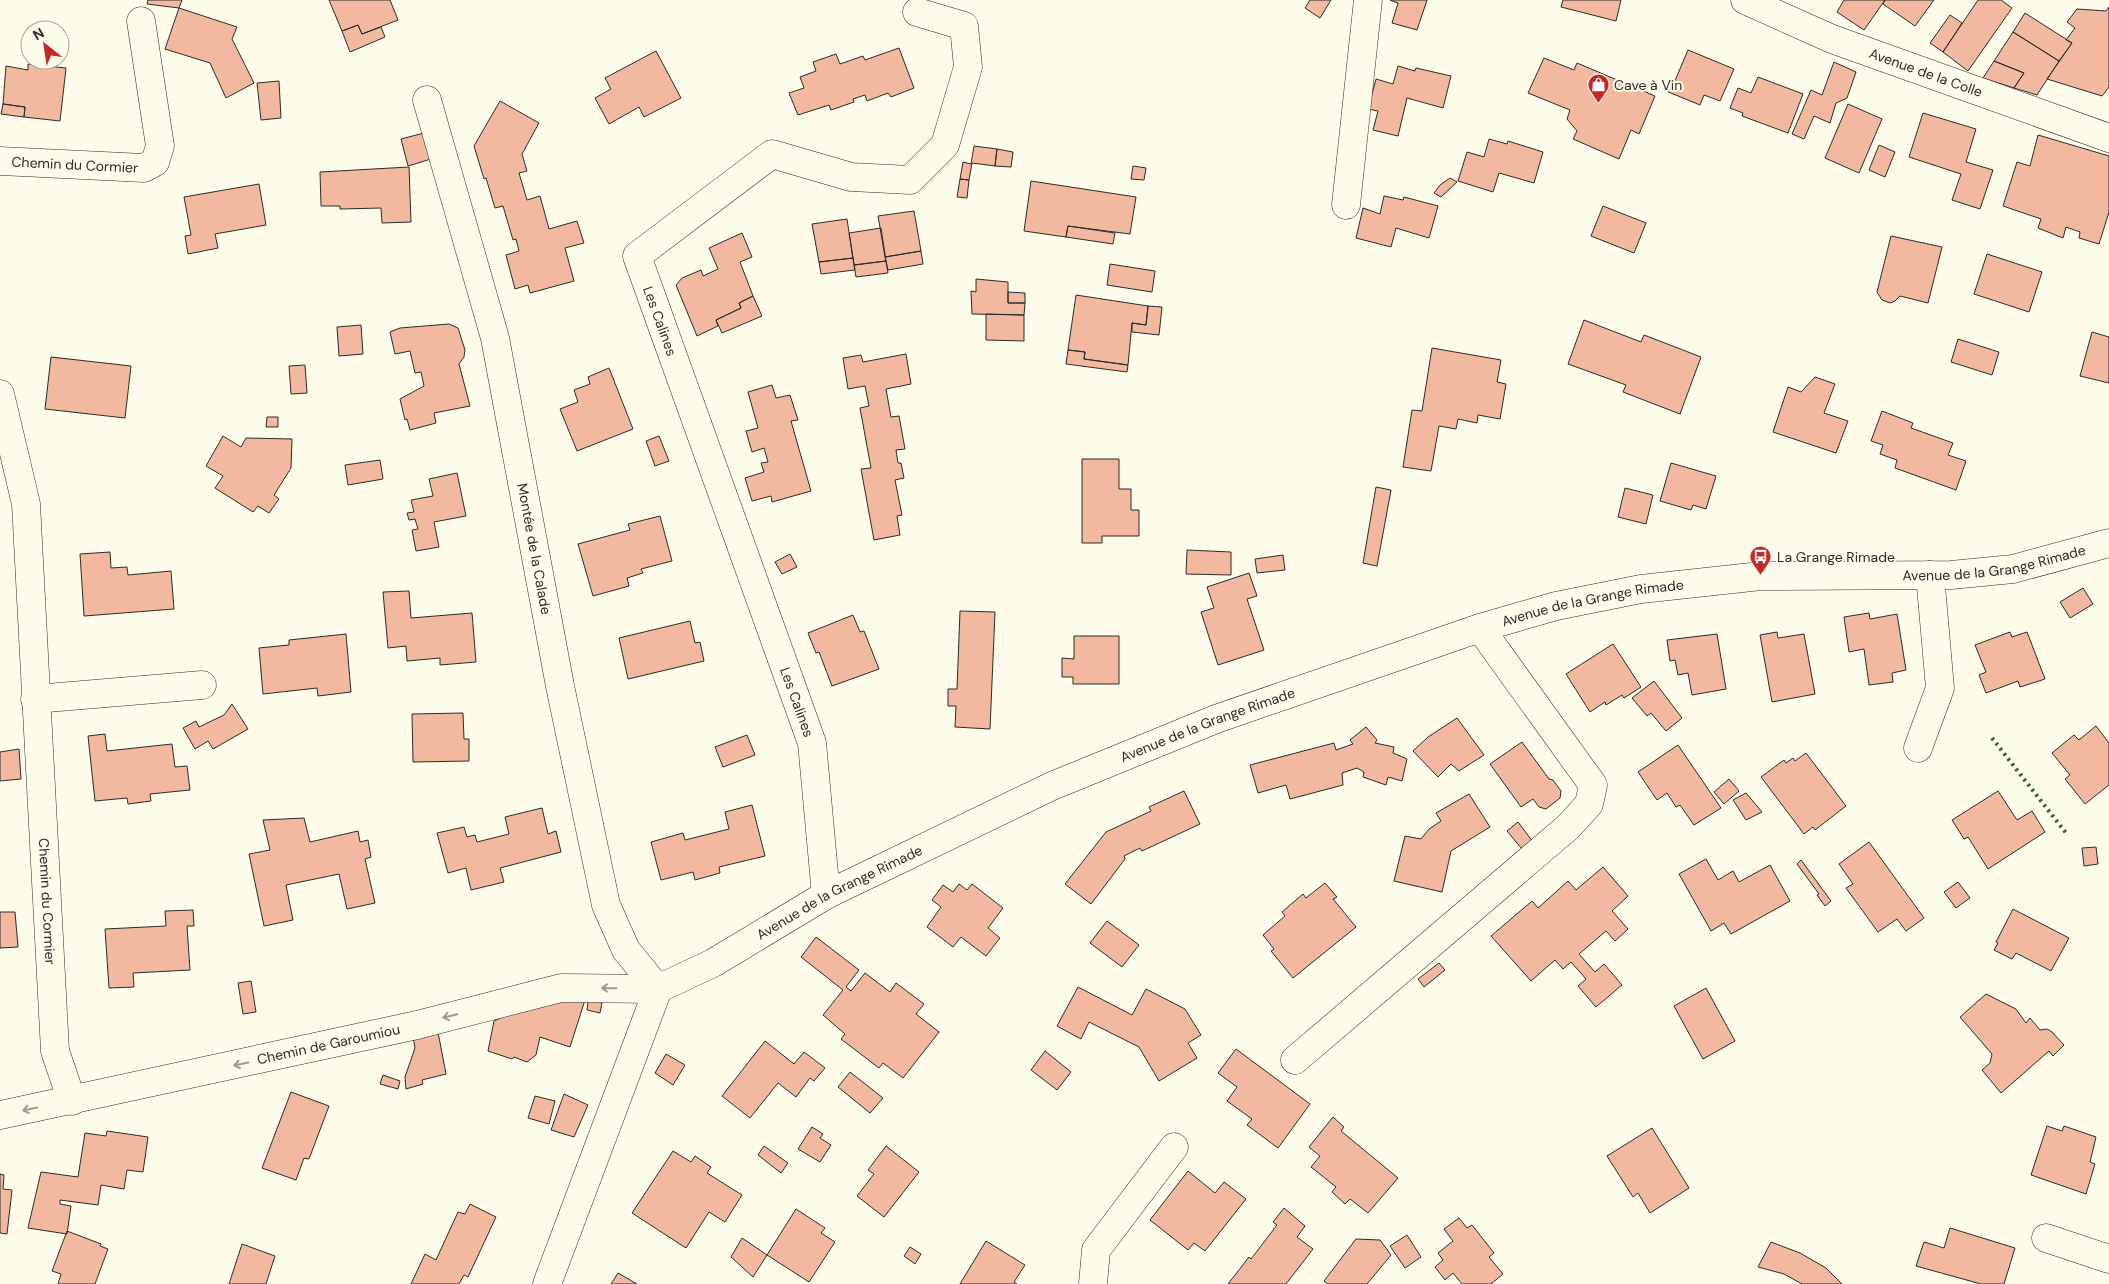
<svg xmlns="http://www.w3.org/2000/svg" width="2109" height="1284" font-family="'DM Sans',sans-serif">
	<rect width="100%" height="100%" fill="#fdfbea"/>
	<!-- building -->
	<path fill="#f2b8a0" stroke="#2b2b2b" d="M148 0H182L179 8 147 4Z
		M329 0H390L398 20 362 34 358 25 342 31Z
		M1310 0H1331L1320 18 1305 8Z
		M1390 0H1427L1417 30 1392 23 1398 3Z
		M1563 0H1621L1616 21 1561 7Z
		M1844 0H1885L1864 30 1837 12Z
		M1885 0H1934L1915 26 1883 4Z
		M1978 0H2001L2012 8 1968 71 1943 52Z
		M2109 7V87L2102 96 2047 79 2072 43 2066 40 2075 28 2067 22 2077 9 2106 11Z
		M179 8 237 27 232 39 254 83 226 98 210 63 165 49Z
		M2025 13 2072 43 2059 61 2013 32Z
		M1950 15 1962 23 1943 52 1930 43Z
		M358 25 362 34 381 27 385 37 350 52 342 31Z
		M2013 32 2059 61 2037 95 2014 88 2024 73 1994 61Z
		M899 48 914 88 891 97 888 93 867 101 865 95 853 99 854 102 831 110 829 105 798 115 789 93 804 88 800 77 816 71 813 62 836 54 840 64 863 56 865 60Z
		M1688 50 1734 69 1720 101 1704 95 1700 105 1666 91 1670 81 1674 83Z
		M656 51 681 98 644 117 639 107 609 124 595 98 611 89 605 78Z
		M1544 58 1574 70 1577 63 1655 96 1639 134 1631 130 1619 159 1573 139 1577 131 1567 119 1570 110 1528 93Z
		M1994 61 2024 73 2014 88 1983 78Z
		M1834 62 1856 72 1847 98 1836 103 1830 123 1814 116 1804 139 1792 134 1811 90 1822 95Z
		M28 64 66 68 60 121 24 117 25 107 3 104 6 66 28 70Z
		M1398 66 1415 71 1416 68 1451 76 1443 108 1407 98 1398 136 1373 130 1378 111 1368 109 1376 79 1393 84Z
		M1758 77 1803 94 1788 133 1742 116 1743 113 1730 108 1738 88 1751 93Z
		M279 81 281 118 261 120 257 83Z
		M500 101 539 123 522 154 527 171 519 173 527 200 540 196 549 229 577 221 584 243 565 248 574 281 530 293 528 285 515 289 506 255 519 251 516 239 513 240 503 206 495 208 486 178 484 179 474 146Z
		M3 104 25 107 24 117 1 114Z
		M1848 104 1882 119 1859 173 1825 158Z
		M1923 113 1976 129 1966 162 1993 170 1980 209 1952 200 1961 174 1909 157Z
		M424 133 431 159 408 166 401 139Z
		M2038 135 2109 156V212L2099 244 2079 238 2080 232 2066 227 2063 238 2038 228 2041 219 2003 206 2017 162 2030 166Z
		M1489 139 1507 144 1508 141 1543 152 1534 183 1499 173 1493 192 1458 181 1467 152 1484 157Z
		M1879 145 1895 152 1885 177 1869 170Z
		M974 146 997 149 995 166 972 163 969 180 960 179 963 162 971 164Z
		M997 149 1013 152 1011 167 995 166Z
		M1133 166 1146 168 1144 180 1131 179Z
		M409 167 411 222 382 223 381 208 340 209V206H321L320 172Z
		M1450 178 1457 182 1441 197 1434 193 1440 185Z
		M960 179 969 180 967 198 957 197Z
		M1031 181 1136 197 1130 234 1068 226 1066 237 1024 231Z
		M259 184 266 225 215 234 218 248 188 254 185 236 191 235 184 197Z
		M1384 196 1403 200 1404 197 1438 206 1429 238 1396 228 1391 247 1356 238 1363 208 1380 214Z
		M1603 206 1646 223 1634 253 1591 236Z
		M914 211 921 251 885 257 878 216Z
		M847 219 853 258 819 262 812 224Z
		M1068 226 1115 233 1113 244 1066 237Z
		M881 228 886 261 854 265 849 233Z
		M742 233 752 257 740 262 753 296 739 303 741 308 716 320 718 326 697 336 676 285 682 278 701 270 703 276 718 269 709 248Z
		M1891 236 1942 247 1928 303 1900 296 1895 301 1890 303 1882 300 1877 292Z
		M921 251 923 264 888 270 885 257Z
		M1987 254 2042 272 2029 312 1974 294Z
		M853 258 855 270 821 274 819 262Z
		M886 261 888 273 856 277 854 265Z
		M1110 264 1155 271 1152 292 1107 285Z
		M976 279 1008 282V303H1025L1024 315 972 314 971 291 976 292Z
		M1008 292 1025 293V303H1008Z
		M1076 295 1148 306 1146 325 1132 323 1128 365 1084 359 1085 352 1068 350Z
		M753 296 762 316 722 333 716 320 741 308 739 303Z
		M1148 306 1162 307 1159 335 1132 332V323L1146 325Z
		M986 314 1024 315V341L986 340Z
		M1584 320 1641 342 1644 335 1701 357 1680 414 1623 392 1626 385 1568 364Z
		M449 324 458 328 465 350 464 357 459 364 470 406 434 413 436 423 410 430 407 419 405 420 400 399 424 386 421 372 415 373 410 351 395 354 390 332 400 328Z
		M361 325 363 354 339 356 337 327Z
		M2092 332 2109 337V383L2080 376Z
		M1958 339 1999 352 1992 375 1951 362Z
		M1432 348 1501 360 1497 382 1506 384 1500 419 1478 415 1477 423 1458 419 1456 429 1439 426 1431 471 1403 467 1412 410 1422 411Z
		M1068 350 1085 352 1084 359 1128 365 1127 372 1066 364Z
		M906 354 911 384 886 389 891 417 899 416 905 449 896 450 898 463H901L904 478 895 480 902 515 897 516 900 535 874 540 861 469 871 468 860 408 869 406 865 386 848 389 843 358 861 355 863 362Z
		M51 357 131 366 125 418 45 409Z
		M305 365 307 393 291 394 289 366Z
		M609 368 633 429 577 451 560 409 578 402 574 390 590 384 588 377Z
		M1815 377 1835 384 1824 413 1848 421 1836 453 1773 432 1788 387 1801 392Z
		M772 385 776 398 790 395 798 420 791 421 811 491 772 502 771 496 752 501 745 478 764 472 761 463 768 462 764 448 752 452 746 431 758 428 748 392Z
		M1882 411 1913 423 1911 428 1953 443 1948 455 1966 461 1956 490 1895 468 1897 460 1880 454 1883 445 1871 441Z
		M267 417H278V427H266Z
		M223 436 241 447 246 438 292 439 291 468 274 495 279 499 269 513 258 506 253 512 215 488 223 476 206 466Z
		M659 436 669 461 655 466 646 441Z
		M1082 459H1119V489H1131V510H1139V536H1102V543H1082Z
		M380 460 383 479 348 485 345 465Z
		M1671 463 1716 476 1706 509 1693 505 1691 510 1660 501Z
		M457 473 466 516 434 522 439 547 416 551 412 530 418 529 415 519 409 520 407 513 414 512 411 500 433 496 429 479Z
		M1376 487 1391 490 1377 566 1363 563Z
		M1625 488 1653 495 1646 524 1618 517Z
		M660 516 672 561 641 569 643 573 627 578 629 586 593 596 578 544 630 530 628 524Z
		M1187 550 1231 552V575L1186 574Z
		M110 552 111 568 127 567 128 575 171 571 174 609 84 616 80 554Z
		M790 554 797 567 782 574 775 562Z
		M1283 555 1285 570 1257 573 1255 559Z
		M1249 573 1257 596 1247 599 1264 650 1218 665 1201 612 1214 608 1207 587Z
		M2083 588 2093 604 2070 618 2060 602Z
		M409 591 411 618 472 613 476 662 440 665V658L407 661 406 646 388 648 383 592Z
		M960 611 995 612 990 729 955 727 956 706H948V689H957Z
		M1869 613 1870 619 1897 614 1906 670 1892 673 1893 682 1869 685 1864 649 1849 652 1844 617Z
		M853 615 860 632 864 631 879 669 832 686 819 652 816 653 808 633Z
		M690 621 695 643 700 642 704 661 628 679 619 638Z
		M1777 632 1778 638 1804 634 1815 694 1772 702 1760 635Z
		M2010 632 2012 637 2027 632 2045 679 2020 687 2018 681 1986 693 1979 675 1986 672 1975 645Z
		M346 634 351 692 318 696 317 688 263 694 259 648 289 645V640Z
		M1717 634 1726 689 1692 695 1688 673 1678 675 1675 660 1670 661 1667 640Z
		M1074 636H1119V684H1073V677H1062V658L1074 659Z
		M1613 644 1641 687 1624 698 1622 695 1606 705 1605 702 1590 712 1566 674Z
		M1654 681 1682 718 1666 731 1651 713 1647 716 1632 698Z
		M232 704 248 729 213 749 208 741 195 749 183 728 196 721 199 727 224 715Z
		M463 713 464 739H469V761L413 762 412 714Z
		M1457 718 1484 755 1459 771 1451 764 1438 777 1413 751 1428 737Z
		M2096 726 2109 743V785L2085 804 2065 779 2070 775 2052 753 2074 735 2079 740Z
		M1366 727 1377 740 1375 743 1394 747 1393 753 1407 759 1402 781 1388 777 1386 785 1363 777 1364 772 1357 768 1342 773 1343 785 1290 799 1286 785 1258 793 1250 765 1334 743 1336 750 1353 744 1350 740Z
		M105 734 107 751 172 744 175 767 187 766 190 790 150 794 151 801 128 804 127 798 95 801 88 736Z
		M747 735 755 755 723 767 715 747Z
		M1522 742 1549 779 1553 780 1561 791 1560 798 1546 809 1539 807 1533 799 1521 807 1490 764Z
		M1678 745 1721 808 1694 825 1680 805 1676 807 1667 793 1657 800 1638 772Z
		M19 749 21 779 0 781V752Z
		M1806 753 1846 806 1815 830 1813 827 1804 834 1761 777 1784 760 1786 763 1793 758 1795 761Z
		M1729 779 1739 791 1724 804 1714 792Z
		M1184 791 1200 824 1142 851 1140 848 1124 856 1125 859 1091 904 1065 884 1106 832 1151 811 1149 807Z
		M1998 791 2017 820 2032 811 2045 832 1988 869 1968 837 1964 839 1952 820Z
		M1746 793 1762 812 1746 820 1733 800Z
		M1469 794 1490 827 1451 851 1442 892 1394 881 1405 836 1421 839 1429 829 1441 821 1436 813Z
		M752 805 765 856 719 867 720 873 695 880 693 872 661 880 651 842 683 833 685 840 729 829 725 812Z
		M542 808 548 834 556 831 561 852 500 868 504 882 471 890 466 868 448 873 437 833 464 827 467 837 475 835 477 842 509 834 505 817Z
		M304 818 310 842 358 831 360 842 368 840 371 857 365 859 375 903 347 909 339 874 286 885 293 920 264 926 249 854 270 850 263 820Z
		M1518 822 1536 846 1526 854 1507 831Z
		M1869 842 1924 918 1906 931 1897 919 1878 932 1846 888 1853 884 1839 864Z
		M2096 847 2098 864 2084 866 2082 848Z
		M1706 859 1718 880 1733 871 1739 882 1770 865 1790 901 1731 934 1724 923 1711 931 1679 874Z
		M1801 860 1831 901 1825 906 1817 895 1819 894 1797 864Z
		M1603 867 1628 896 1612 911 1628 929 1615 941 1606 931 1579 954 1595 972 1604 964 1622 985 1596 1007 1578 986 1586 979 1571 962 1563 969 1555 960 1531 981 1491 936 1532 901 1538 908 1568 881 1576 890Z
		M1958 882 1970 898 1956 908 1944 892Z
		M1325 883 1337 897 1333 899 1356 927 1293 978 1271 951 1274 949 1263 935 1285 916 1282 912 1303 894 1306 898Z
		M959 884 967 890 972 884 1003 908 988 928 1000 938 986 956 961 937 953 947 927 927 941 907 932 900 943 885 953 892Z
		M2013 909 2069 938 2051 971 2016 953 2012 959 1994 950 1998 943 1996 942Z
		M193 910 194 926H187L190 970 133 973 134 987 109 988 105 929 166 926 165 911Z
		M0 912H15L18 947 0 948Z
		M1107 921 1139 945 1122 967 1090 943Z
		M816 937 859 970 846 987 851 991 865 973 890 992 896 983 924 1004 916 1014 939 1032 903 1078 883 1063 879 1068 841 1039 845 1034 823 1015 843 990 801 957Z
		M1439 963 1445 970 1424 987 1418 979Z
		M251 981 256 1012 243 1014 238 983Z
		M1078 987 1132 1015 1146 989 1185 1009 1201 1035 1188 1043 1197 1058 1159 1081 1139 1047 1089 1022 1081 1039 1057 1026Z
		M1706 988 1735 1041 1703 1059 1674 1006Z
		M1986 994 2016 1009 2026 1023 2030 1018 2040 1030 2047 1029 2052 1032 2064 1045 2053 1056 2049 1051 2001 1093 1982 1070 1990 1063 1992 1054 1960 1017Z
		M585 1000 570 1047 540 1037 536 1055 527 1062 514 1057 512 1059 488 1051 494 1021 516 1011 544 1003Z
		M588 1001 602 1003 600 1013 587 1010Z
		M438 1032 446 1074 422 1080 423 1084 406 1089 405 1077 415 1048 413 1037Z
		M765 1041 794 1064 804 1052 825 1068 814 1081 810 1078 796 1097 778 1083 750 1118 722 1096Z
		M1236 1049 1310 1104 1278 1148 1247 1125 1252 1119 1227 1101 1237 1087 1218 1073Z
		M1045 1051 1071 1072 1057 1090 1031 1070Z
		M666 1054 685 1065 673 1085 655 1073Z
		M850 1072 883 1098 870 1113 838 1087Z
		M383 1075 400 1081 398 1089 380 1084Z
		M291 1092 329 1106 309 1159 304 1158 296 1180 262 1168Z
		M564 1094 588 1105 574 1137 551 1130Z
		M535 1096 555 1101 549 1124 528 1118Z
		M1333 1117 1344 1127 1341 1131 1398 1178 1368 1213 1350 1199 1345 1204 1332 1192 1336 1187 1311 1167 1320 1156 1309 1147Z
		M2047 1126 2062 1131 2064 1126 2096 1137 2090 1162 2095 1164 2086 1194 2031 1175Z
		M812 1127 823 1134 820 1138 831 1145 820 1162 798 1149Z
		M1652 1128 1689 1188 1650 1213 1638 1193 1633 1197 1607 1156Z
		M107 1131 148 1137 143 1172 127 1170 124 1189 101 1185 98 1205 60 1200V1204L71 1206 67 1234 28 1228 41 1172 78 1177 85 1133 106 1136Z
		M764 1146 788 1163 781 1173 758 1155Z
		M886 1146 919 1172 884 1217 857 1196 874 1174 868 1170Z
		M673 1151 691 1162 695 1156 711 1167 707 1173 742 1195 725 1222 709 1212 686 1248 632 1213Z
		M1188 1171 1215 1193 1224 1182 1246 1199 1205 1251 1194 1243 1188 1250 1150 1220Z
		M0 1174 4 1175 3 1189 12 1190 7 1234 0 1233Z
		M470 1204 496 1217 468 1277 464 1275 459 1284H411L425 1254 436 1260 458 1212 465 1214Z
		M1284 1208 1305 1226 1297 1237 1313 1249 1286 1284H1228L1249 1257 1251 1259 1277 1225 1273 1222Z
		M796 1209 825 1228 821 1233 835 1242 809 1282 767 1255Z
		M1459 1218 1467 1228 1472 1225 1494 1253 1489 1257 1503 1274 1491 1284H1462L1453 1273 1445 1280 1435 1267 1443 1260 1438 1253 1453 1241 1444 1229Z
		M1950 1228 2015 1248 2004 1284H1981L1916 1266 1924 1242 1944 1248Z
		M67 1231 101 1244 100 1246 108 1249 95 1284H58L61 1274 52 1271Z
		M1407 1235 1421 1257 1405 1268 1390 1246Z
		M742 1238 767 1255 753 1277 731 1257Z
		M1356 1239 1380 1240 1391 1255 1367 1284H1328L1324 1281Z
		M986 1241 1025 1265 1014 1282 1017 1284H960Z
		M1771 1242 1800 1253 1826 1268 1842 1284H1802L1784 1274 1758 1267Z
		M242 1244 275 1256 266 1284H229Z
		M910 1247 921 1254 915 1264 904 1256Z
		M618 1273 637 1284H611Z"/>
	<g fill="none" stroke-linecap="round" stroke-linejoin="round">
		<defs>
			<g id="minor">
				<path id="s1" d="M427 100 495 338 560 686 606 905 626 950 658 989"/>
				<path id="s2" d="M0 161 144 168 155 162 160 146 141 21"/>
				<path d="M1346 205 1368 0"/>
				<path id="s3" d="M0 394 26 504 55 1051 72 1101"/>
				<path d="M35 699 202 685"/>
				<path d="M1918 748 1940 688 1930 575"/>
				<path d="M826 895 812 743 637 256 772 154 851 177 910 180 945 145 968 67 964 26 917 12"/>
				<path d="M1295 1060 1568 827 1589 804 1593 785 1480 628"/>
				<path id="s4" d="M0 1115 417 1025 561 988 658 989"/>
				<path d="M2046 1238 2109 1259"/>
				<path id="s5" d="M547 1284 658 989 713 963 826 895 1052 786 1216 719 1480 628 1556 606 1641 589 1761 576 1951 575 2013 569 2109 543"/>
				<path d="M1093 1284 1096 1250 1174 1147"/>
			</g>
			<g id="major">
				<path id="s6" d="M1745 0 1832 39 2109 138"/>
			</g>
		</defs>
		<!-- minor casing -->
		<use href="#minor" stroke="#2b2b2b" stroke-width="29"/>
		<!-- major casing -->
		<use href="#major" stroke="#2b2b2b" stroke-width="29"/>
		<!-- minor -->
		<use href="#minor" stroke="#fdfbea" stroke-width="28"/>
		<!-- major -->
		<use href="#major" stroke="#fdfbea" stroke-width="28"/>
		<!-- hedge -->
		<path stroke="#34623c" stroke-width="4" stroke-dasharray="2.5 4" stroke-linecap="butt" d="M1992 738 2066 833"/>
	</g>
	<!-- one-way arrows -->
	<defs><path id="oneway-shaft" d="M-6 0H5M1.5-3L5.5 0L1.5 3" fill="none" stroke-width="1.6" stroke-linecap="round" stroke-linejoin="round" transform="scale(1.25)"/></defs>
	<g stroke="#9e9d94">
		<use href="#oneway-shaft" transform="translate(609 988) rotate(-179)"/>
		<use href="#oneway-shaft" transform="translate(450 1016) rotate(166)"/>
		<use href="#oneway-shaft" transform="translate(241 1064) rotate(168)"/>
		<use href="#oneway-shaft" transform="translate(30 1109) rotate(169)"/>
	</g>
	<!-- icons -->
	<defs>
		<symbol id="shop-pin" viewBox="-11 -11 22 30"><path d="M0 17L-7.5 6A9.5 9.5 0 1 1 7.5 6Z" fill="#c62828" stroke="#fdfbea"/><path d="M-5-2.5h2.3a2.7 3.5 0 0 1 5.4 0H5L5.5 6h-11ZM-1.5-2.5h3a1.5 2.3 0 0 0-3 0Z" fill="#fff"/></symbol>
		<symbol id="bus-pin" viewBox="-11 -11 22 30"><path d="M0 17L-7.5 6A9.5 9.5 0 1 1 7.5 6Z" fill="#c62828" stroke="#fdfbea"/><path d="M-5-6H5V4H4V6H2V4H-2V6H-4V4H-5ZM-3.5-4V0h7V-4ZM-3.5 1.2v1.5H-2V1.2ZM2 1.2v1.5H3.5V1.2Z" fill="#fff"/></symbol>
	</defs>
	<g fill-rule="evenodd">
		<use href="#shop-pin" x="1586" y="72" width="25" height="34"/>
		<use href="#bus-pin" x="1748" y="544" width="25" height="34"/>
	</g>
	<g text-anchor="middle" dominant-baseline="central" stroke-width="4" stroke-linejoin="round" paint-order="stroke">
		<!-- street labels -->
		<g font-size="14" fill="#2b2b2b" stroke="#fdfbea">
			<text stroke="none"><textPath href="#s6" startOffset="195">Avenue de la Colle</textPath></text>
			<text stroke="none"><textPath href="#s2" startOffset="75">Chemin du Cormier</textPath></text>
			<text transform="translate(660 321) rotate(70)">Les Calines</text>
			<text stroke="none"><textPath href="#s1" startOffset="462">Montée de la Calade</textPath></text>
			<text stroke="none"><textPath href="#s5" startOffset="1736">Avenue de la Grange Rimade</textPath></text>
			<text stroke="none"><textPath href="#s5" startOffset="1331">Avenue de la Grange Rimade</textPath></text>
			<text transform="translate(797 702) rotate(70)">Les Calines</text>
			<text stroke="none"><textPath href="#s5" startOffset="926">Avenue de la Grange Rimade</textPath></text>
			<text stroke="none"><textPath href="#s5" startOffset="521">Avenue de la Grange Rimade</textPath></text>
			<text stroke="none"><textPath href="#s3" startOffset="511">Chemin du Cormier</textPath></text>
			<text stroke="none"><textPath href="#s4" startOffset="336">Chemin de Garoumiou</textPath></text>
		</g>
		<!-- poi labels -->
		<g font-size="14" fill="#2b2b2b" stroke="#fdfbea" text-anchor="start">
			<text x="1614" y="85">Cave à Vin</text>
			<text x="1777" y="557">La Grange Rimade</text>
		</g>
	</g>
	<!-- north arrow -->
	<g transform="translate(45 45) rotate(330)"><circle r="24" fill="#fdfbea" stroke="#a9a89e"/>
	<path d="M0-4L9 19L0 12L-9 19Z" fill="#c62828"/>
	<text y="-8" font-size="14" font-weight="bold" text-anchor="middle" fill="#2b2b2b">N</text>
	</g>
</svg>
